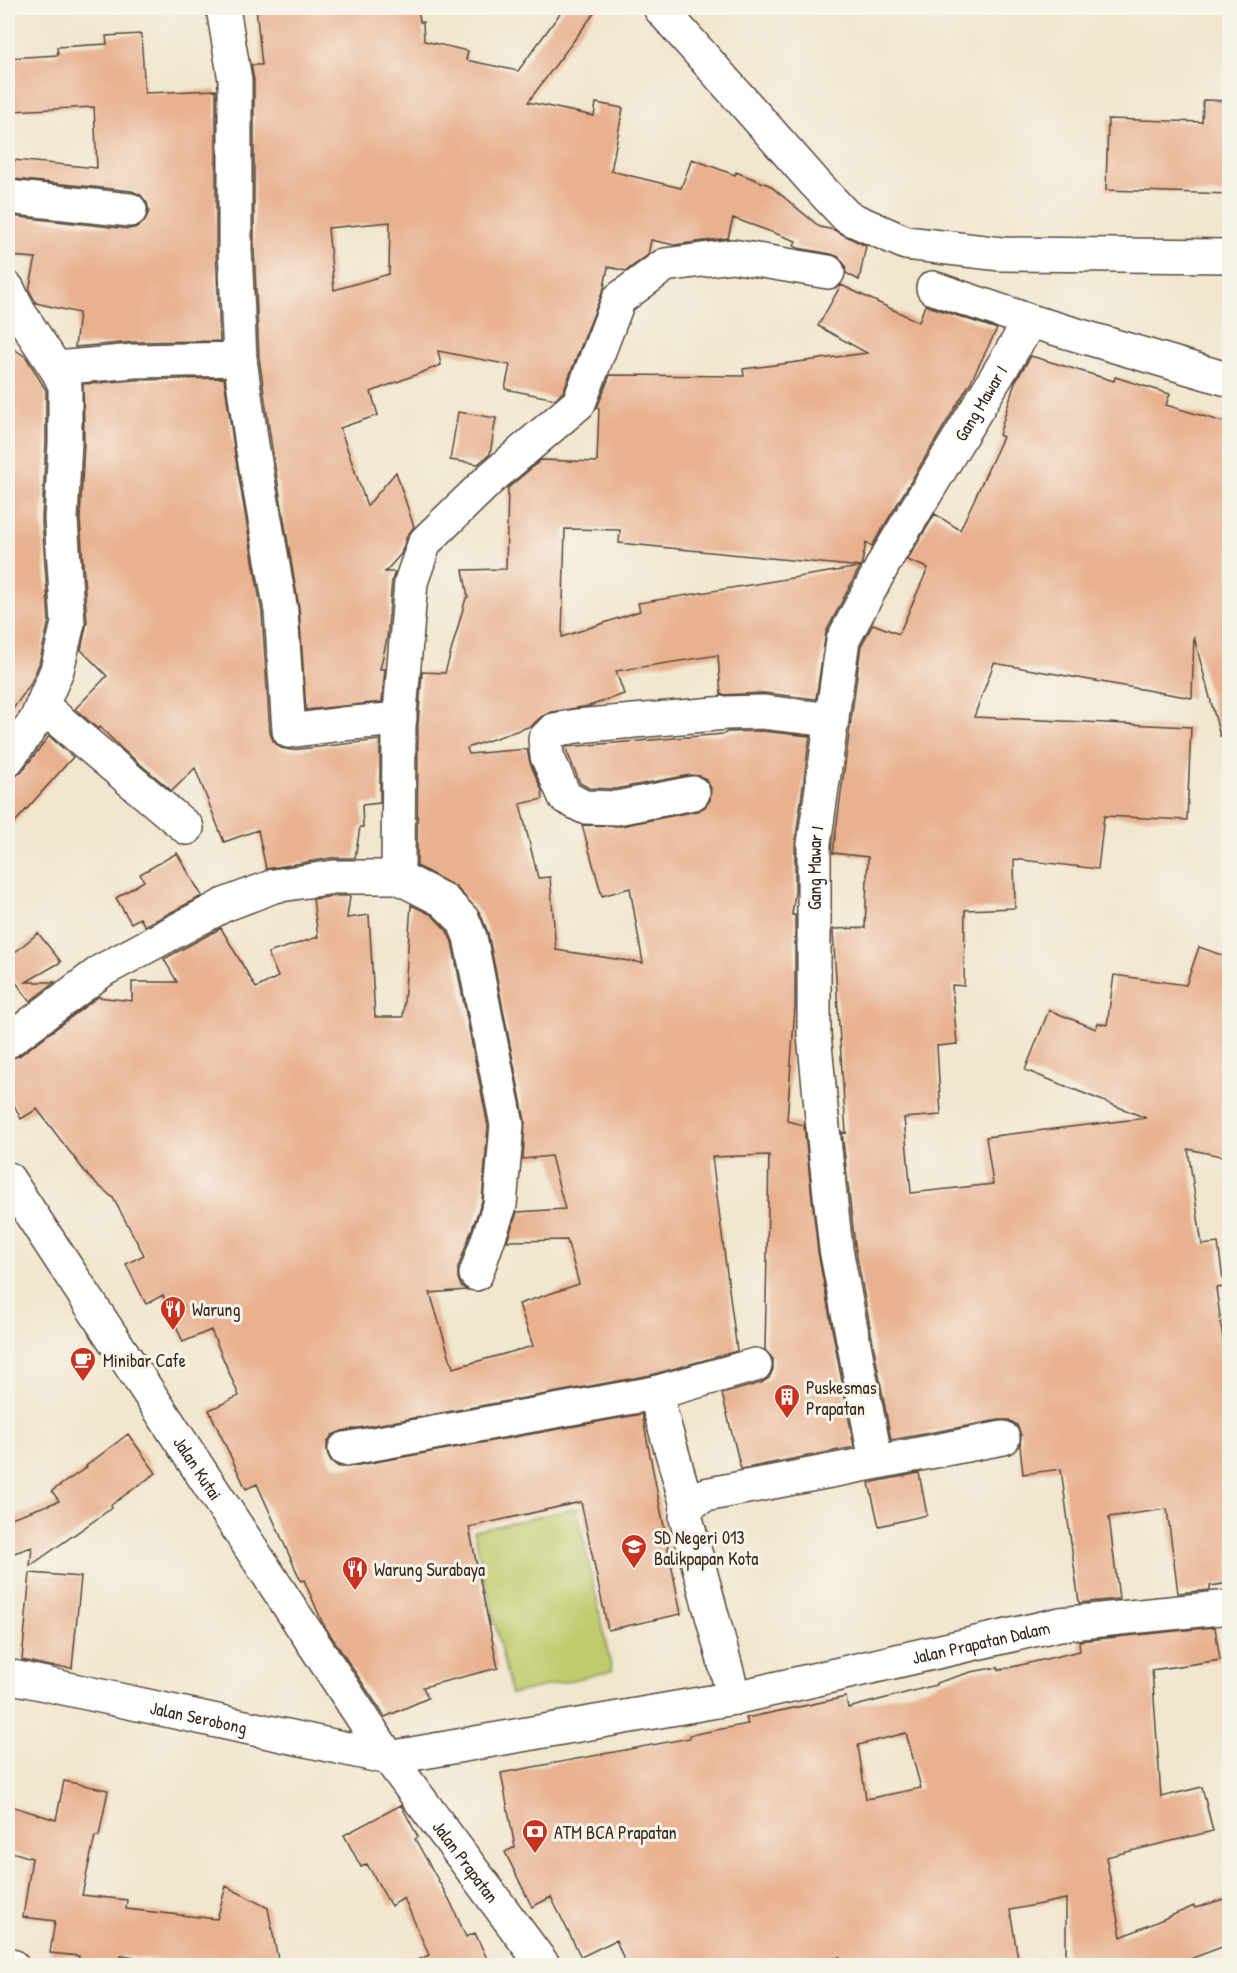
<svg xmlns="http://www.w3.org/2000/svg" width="1237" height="1973" font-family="'Patrick Hand',sans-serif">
	<rect width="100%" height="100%" fill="#f7f3e8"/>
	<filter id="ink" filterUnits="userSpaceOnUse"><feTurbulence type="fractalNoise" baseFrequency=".0167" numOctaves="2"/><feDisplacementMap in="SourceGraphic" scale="12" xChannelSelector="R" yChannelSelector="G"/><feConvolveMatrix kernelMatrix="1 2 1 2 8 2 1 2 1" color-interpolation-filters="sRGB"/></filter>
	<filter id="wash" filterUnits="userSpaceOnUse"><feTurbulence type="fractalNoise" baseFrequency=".008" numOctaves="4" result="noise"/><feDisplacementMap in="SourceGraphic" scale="24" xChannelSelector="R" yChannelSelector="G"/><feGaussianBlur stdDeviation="1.35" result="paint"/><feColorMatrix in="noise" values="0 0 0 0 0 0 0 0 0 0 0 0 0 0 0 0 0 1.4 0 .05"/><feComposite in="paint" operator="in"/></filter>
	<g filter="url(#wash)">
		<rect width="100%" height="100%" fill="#f1e6ce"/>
		<!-- green -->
		<path fill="#bfcb6d" stroke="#7d7a46" stroke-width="1.5" d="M577 1508 612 1671 511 1694 474 1531Z"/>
		<g id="blocks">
			<!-- building -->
			<path fill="#e8b190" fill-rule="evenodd" d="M256 8H418L420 22H423L424 41 468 51 466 60 518 71 564 8H598L528 102 594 116 596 103 623 108 611 171 681 188 692 159 735 175 736 172 769 185 820 227 834 230 866 246 859 280 846 273 845 265 839 257 831 254 798 248 794 246 796 241 733 218 728 238 674 245 651 240 648 255 626 271 608 267 604 288 563 392 555 399 505 389 510 365 438 351 441 365 371 392 378 415 340 428 367 506 396 472 414 527 407 536 401 554 385 572H395L392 580 387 639 380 669H385L382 702 306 710 299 608 271 442 259 357 254 248V80L251 65H262ZM390 222 389 274 334 290 328 228Z
				M141 34 145 93 216 90V248L220 341 134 342 75 347 79 313 36 303 29 290 36 258 8 256 10 216 129 229 138 227 145 221 149 211 147 203 141 195 132 191 13 179 14 160 97 168 94 107 11 111 8 58 58 55 57 47 107 44 106 36Z
				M1203 100 1230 101V194L1106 190 1108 119 1202 122Z
				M841 285 919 322 925 305 997 329 970 383 872 546 866 543 861 567 619 543 620 530 565 529 562 637 640 611 638 603 860 567 826 632 816 699 764 693 721 695 718 655 616 671 624 694 589 706 551 712 541 717 531 726 467 748 469 754 527 749 530 763 542 791 543 799 520 804 538 878 550 877 556 950 643 963 630 888 602 896 582 825 620 826 697 811 705 807 710 800 711 789 707 780 700 776 690 775 615 789 589 788 580 783 565 747 724 734 727 732 761 731 810 736 795 844V892L792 915H795V1006L787 1121 804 1125 818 1252 854 1447 741 1469 722 1394 761 1383 769 1378 773 1369V1359L765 1350 769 1155 712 1157 737 1351 651 1375 342 1431 332 1435 327 1443V1452L331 1462 339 1467H348L642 1414 681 1614 608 1630 581 1502 469 1527 498 1668 423 1687 428 1698 385 1717 323 1624 304 1580 301 1581 257 1484 246 1489 209 1410 239 1396 211 1330 183 1342 163 1295 146 1304 126 1264 144 1255 113 1198 89 1177 37 1109 21 1119 8 1093V1059L19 1056 98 997 132 1001V982H177L164 959 221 928 256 988 278 977 268 953 318 937 313 899 335 896H350L347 918 369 915 375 1017H403L411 905 432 915 447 931 452 942 488 1126 482 1201 458 1268V1278L461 1286 467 1290 430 1293 453 1368 533 1346 519 1304 579 1284 567 1240 507 1241 517 1212 565 1209 551 1156 523 1159 525 1121 488 933 480 913 456 887 417 866 418 725 422 672 445 673 466 598 468 597 463 570 506 569 508 488 541 460 597 462 599 408H597L610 375 744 376 743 369 867 353 818 326Z
				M8 345 26 357 46 390V442L42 520 49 621 39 664 30 685 8 716Z
				M1031 356 1114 381 1115 377 1170 394 1166 405 1230 424V735L1220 736 1194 637 1192 698 994 663 974 717 1191 727 1187 820 1104 816 1098 869 1014 859 1015 908 965 910 964 986 952 985 957 1044 937 1046 941 1115 904 1118 911 1193 993 1184 986 1137 1146 1118 1025 1070 1049 1010 1096 1029 1098 1023 1107 1025 1114 975 1186 985 1199 947 1230 958V1158L1188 1149 1202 1245 1218 1243 1224 1287 1216 1288 1230 1388V1583L1210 1586V1590L1178 1593 1167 1509 1109 1517 1119 1599 1079 1603 1061 1469 1023 1474 1020 1446 1021 1435 1017 1425 1009 1420H999L891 1440 855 1246 842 1132 846 1133 833 932V929L865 928 868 857 833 853 861 646 873 624 899 634 928 568 907 560 935 514 960 530 1003 437 999 435 1015 382Z
				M224 378 234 448 262 613 270 732 273 741 281 748 291 750 380 740V803L362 805 363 827H360L355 858H331L266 869 258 830 224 842 195 768 172 791 122 749 100 727 98 729 75 709 107 676 81 650 87 622 80 519 84 443 83 384 135 380Z
				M458 412 496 418 490 454 478 464 450 460Z
				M49 736 73 757 8 830V778L16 776 23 770Z
				M177 853 202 896 145 926 140 918 131 923 116 898 144 881 140 874Z
				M38 933 61 962 26 982H55L30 1001 8 972V958Z
				M128 1434 156 1473 111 1505 112 1508 30 1566 32 1547 8 1555V1519L59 1501 52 1491 87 1467 86 1466Z
				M919 1473 927 1515 879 1526 869 1483Z
				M30 1573 81 1577 72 1668 49 1666 22 1660Z
				M1215 1627 1220 1660 1152 1670 1161 1797 1202 1787 1213 1831 1106 1857 1121 1937 1194 1906 1195 1908 1230 1897V1944L1174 1965H1053L1066 1960V1899L1010 1910 1019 1965H842L840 1957 812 1965H626L616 1940 581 1957 551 1897 532 1907 505 1852 515 1847 501 1773 690 1738V1735L748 1724 746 1718 846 1697 848 1708 936 1685V1683L971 1672 998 1667 999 1670 1080 1651 1079 1641ZM906 1733 921 1788 866 1799 858 1745Z
				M64 1781 108 1790 99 1836H95L82 1895 127 1900 126 1909 217 1919 226 1886 268 1908 279 1965H209L121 1956 120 1965H78L79 1956 50 1953 55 1921 23 1917 32 1858 8 1851V1805L56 1820Z
				M401 1805 418 1837 415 1839 451 1903 466 1937 475 1933 490 1965H407L429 1955 404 1898 391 1906 367 1864 361 1867 344 1835Z"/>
		</g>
	</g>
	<g filter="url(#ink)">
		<use href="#blocks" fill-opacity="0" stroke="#564638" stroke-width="1.5"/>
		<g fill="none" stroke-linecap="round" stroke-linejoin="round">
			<defs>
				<g id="minor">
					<path d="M660 8 815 183 847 217 906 243 1001 254 1230 256"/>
					<path d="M8 197 130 210"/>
					<path d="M933 288 1030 321 1230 380"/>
					<path d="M8 289 19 312 59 373 65 386V442L61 519 68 623 57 670 36 720 8 759"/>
					<path d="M240 359 252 445 281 611 289 731 342 724 400 719"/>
					<path d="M56 368 134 361 240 359 235 248V80L223 8"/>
					<path d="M42 706 187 828"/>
					<path d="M693 793 617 808 584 807 565 797 547 756 545 739 554 730 577 726 726 713 762 712 832 720"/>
					<path d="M398 877 399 724 411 582 425 542 491 478 579 403 619 299 665 265 732 256 828 272"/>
					<path d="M8 1041 103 970 224 905 274 886 334 877H398L443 900 463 920 470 937 507 1125 500 1205 476 1274"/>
					<path id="s1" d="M8 1179 389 1758 544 1966"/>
					<path d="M655 1393 687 1505"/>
					<path d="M345 1449 655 1393 755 1365"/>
					<path id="s2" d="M876 1461 836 1249 825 1149 814 1034V844L843 640 886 559 1030 321"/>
					<path id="s3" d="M8 1676 389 1758 734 1698 1060 1624 1230 1607"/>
					<path d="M734 1698 686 1518 687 1505 705 1495 1003 1438"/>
					<path d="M8 1964 12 1966"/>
				</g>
			</defs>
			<!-- minor casing -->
			<use href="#minor" stroke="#564638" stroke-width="36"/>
			<!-- minor -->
			<use href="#minor" stroke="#fff" stroke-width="33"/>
		</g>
	</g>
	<!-- icons -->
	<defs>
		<symbol id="restaurant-pin" viewBox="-11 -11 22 30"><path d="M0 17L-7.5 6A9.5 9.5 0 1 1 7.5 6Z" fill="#c8321e" stroke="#f7f3e8"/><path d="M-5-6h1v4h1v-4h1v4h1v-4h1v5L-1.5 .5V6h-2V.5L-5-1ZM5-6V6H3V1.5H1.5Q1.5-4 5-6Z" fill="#fff"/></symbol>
		<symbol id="cafe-pin" viewBox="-11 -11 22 30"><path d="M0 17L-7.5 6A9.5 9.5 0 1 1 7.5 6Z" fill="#c8321e" stroke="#f7f3e8"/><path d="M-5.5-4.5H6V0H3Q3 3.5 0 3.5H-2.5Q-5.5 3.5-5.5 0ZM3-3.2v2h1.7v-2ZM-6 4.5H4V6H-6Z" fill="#fff"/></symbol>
		<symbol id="building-pin" viewBox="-11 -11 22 30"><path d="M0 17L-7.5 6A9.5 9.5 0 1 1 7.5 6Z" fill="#c8321e" stroke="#f7f3e8"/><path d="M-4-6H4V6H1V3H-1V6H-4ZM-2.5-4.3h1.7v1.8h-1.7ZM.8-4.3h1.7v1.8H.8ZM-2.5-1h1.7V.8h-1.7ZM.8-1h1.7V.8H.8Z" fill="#fff"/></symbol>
		<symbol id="school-pin" viewBox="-11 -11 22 30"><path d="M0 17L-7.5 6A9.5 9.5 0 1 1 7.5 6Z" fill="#c8321e" stroke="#f7f3e8"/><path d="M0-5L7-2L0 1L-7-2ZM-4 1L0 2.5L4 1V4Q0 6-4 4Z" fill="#fff"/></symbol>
		<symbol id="bank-pin" viewBox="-11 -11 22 30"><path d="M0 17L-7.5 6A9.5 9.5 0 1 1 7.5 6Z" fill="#c8321e" stroke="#f7f3e8"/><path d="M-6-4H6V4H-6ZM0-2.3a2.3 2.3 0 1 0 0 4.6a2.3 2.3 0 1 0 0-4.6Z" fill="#fff"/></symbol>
	</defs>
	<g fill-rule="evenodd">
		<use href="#restaurant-pin" x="158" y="1294" width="30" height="40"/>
		<use href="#cafe-pin" x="68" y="1345" width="30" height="40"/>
		<use href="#building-pin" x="772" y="1382" width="30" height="40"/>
		<use href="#school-pin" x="619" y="1532" width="30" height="40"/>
		<use href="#restaurant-pin" x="340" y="1554" width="30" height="40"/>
		<use href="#bank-pin" x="520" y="1817" width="30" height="40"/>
	</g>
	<g text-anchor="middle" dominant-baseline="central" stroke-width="6" stroke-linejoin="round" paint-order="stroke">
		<!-- street labels -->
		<g font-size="18" fill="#3b2a1e" stroke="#f7f3e8">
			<text stroke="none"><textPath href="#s2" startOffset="1102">Gang Mawar I</textPath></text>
			<text stroke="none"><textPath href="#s2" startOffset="598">Gang Mawar I</textPath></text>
			<text stroke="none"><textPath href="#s1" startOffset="346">Jalan Kutai</textPath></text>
			<text stroke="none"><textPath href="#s3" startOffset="993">Jalan Prapatan Dalam</textPath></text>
			<text stroke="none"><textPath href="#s3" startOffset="195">Jalan Serobong</textPath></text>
			<text stroke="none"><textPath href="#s1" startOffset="822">Jalan Prapatan</textPath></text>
		</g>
		<!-- poi labels -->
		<g font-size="18" fill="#3b2a1e" stroke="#f7f3e8" text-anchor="start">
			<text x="192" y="1309">Warung</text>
			<text x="103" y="1360">Minibar Cafe</text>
			<text x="806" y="1387">Puskesmas<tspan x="806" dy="21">Prapatan</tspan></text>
			<text x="654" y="1537">SD Negeri 013<tspan x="654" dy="21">Balikpapan Kota</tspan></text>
			<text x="374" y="1569">Warung Surabaya</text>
			<text x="554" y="1832">ATM BCA Prapatan</text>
		</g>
	</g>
	<!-- margin -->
	<rect width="1237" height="1973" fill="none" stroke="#f7f3e8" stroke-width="30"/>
</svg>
